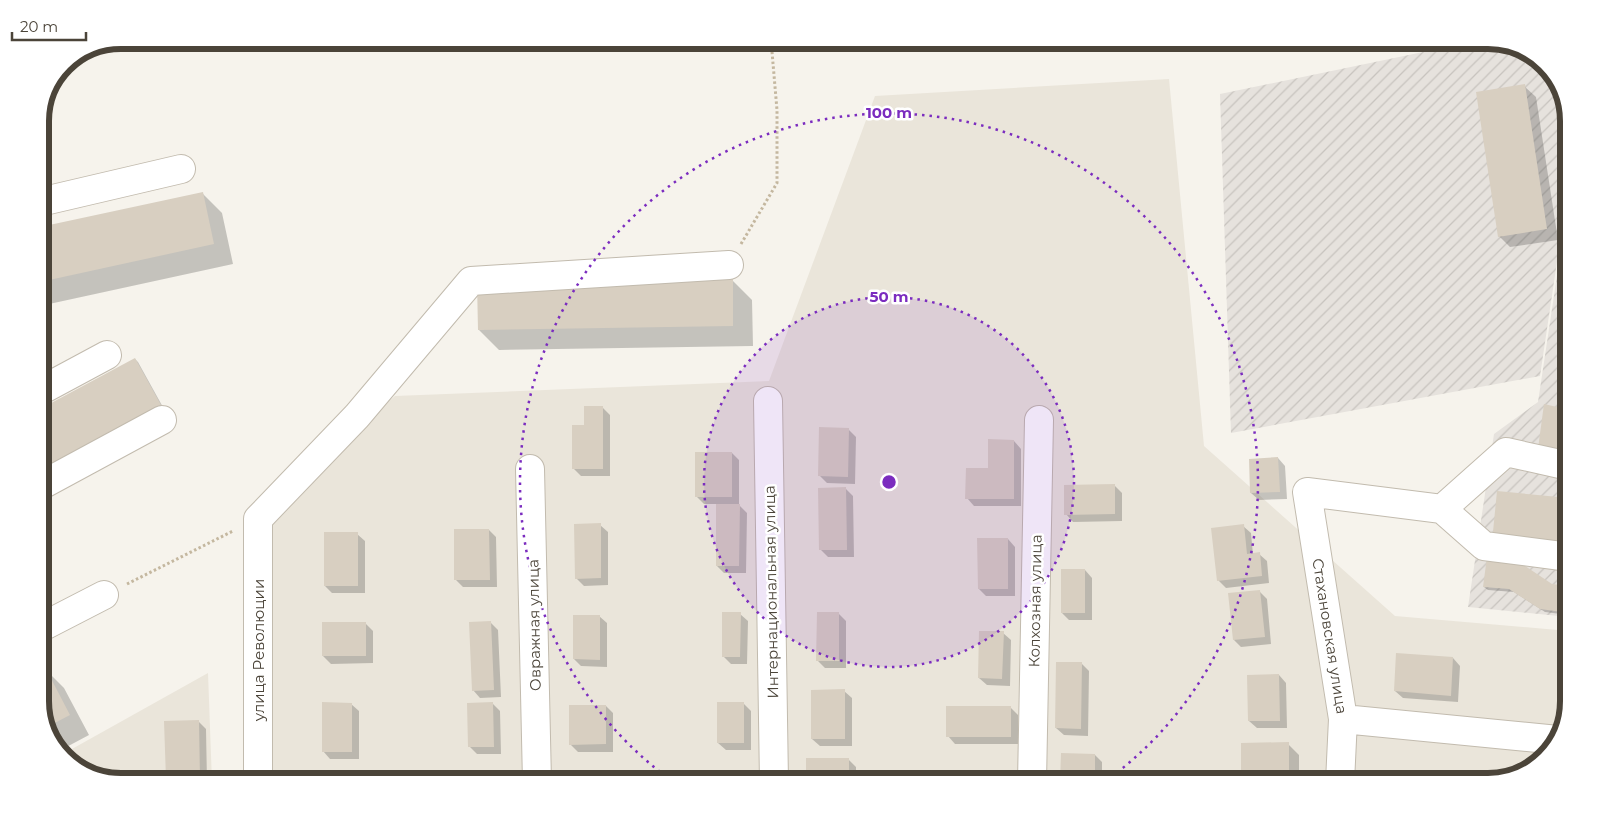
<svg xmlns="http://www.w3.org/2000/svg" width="1609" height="822" font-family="Montserrat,sans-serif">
	<defs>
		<pattern id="industrial-furrows" width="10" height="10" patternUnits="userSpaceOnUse" patternTransform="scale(1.25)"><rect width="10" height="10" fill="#e6e2dd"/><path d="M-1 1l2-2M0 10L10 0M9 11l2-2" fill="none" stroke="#c7c3be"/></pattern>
	</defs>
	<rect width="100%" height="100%" fill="#f6f3ec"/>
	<!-- residential -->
	<path fill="#eae5da" d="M1169 79 1204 446 1395 616 1569 631V701L1561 736 1533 768 1488 782H272L269 504 395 396 769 381 875 96Z
		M208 673 212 782H121L86 774 63 754Z"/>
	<!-- industrial -->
	<path fill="url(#industrial-furrows)" d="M1481 40H1488L1523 48 1555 76 1569 116V181L1540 376 1231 433 1220 94Z
		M1569 196V617L1468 607 1494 434 1538 402Z"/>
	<!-- shadow -->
	<path fill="#0003" d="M1524 86 1536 97 1558 240 1510 247 1499 236Z
		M202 193 222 213 233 264 40 306V228Z
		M732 280 752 300 753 346 499 350 479 330Z
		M135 359 138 362 164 409 40 476Z
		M603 408 610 415V476H581L573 468 585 427Z
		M848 429 856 437 855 484 827 483 820 476Z
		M1014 441 1021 449V506H974L967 498Z
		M732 453 739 460V505L747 513 746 573H724L717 566V504H704L696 496Z
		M1278 458 1285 466 1287 499 1259 500 1251 493Z
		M1114 485 1122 493V521L1073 522 1066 514Z
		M846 489 853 496 854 557H828L820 549Z
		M1569 499V543L1496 545Z
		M600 525 608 532V585L584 586 576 578Z
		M1243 526 1251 533 1253 555 1259 554 1267 561 1269 583 1226 588 1218 580Z
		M489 530 496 537 497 587H463L456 580Z
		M357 534 365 541V593H332L325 586Z
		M1008 539 1015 547V596H986L979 589Z
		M1085 570 1092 578V620H1069L1062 613Z
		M1552 585 1569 587V615L1545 612 1514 592 1488 590 1484 587Z
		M1259 591 1267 599 1271 644 1241 647 1234 640Z
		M838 613 846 621V668H825L818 661Z
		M740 614 748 621 747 664H731L723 656Z
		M599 616 607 623V667L581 666 574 659Z
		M490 622 498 630 501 697 480 698 473 690Z
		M365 623 373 631V663L331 664 323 656Z
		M1003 633 1011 640 1010 686 987 685 979 678Z
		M1453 658 1460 666 1458 702 1403 698 1395 691Z
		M1081 663 1089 671 1088 736 1064 735 1056 728Z
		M44 668 64 688 89 735 59 751 54 746 40 706Z
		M1279 675 1286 683 1287 728H1257L1249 721Z
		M844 691 852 698V746H820L812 739Z
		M492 703 500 711 501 754H477L469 746Z
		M743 703 751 711V750H726L718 743Z
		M351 704 359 711V759H330L323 751Z
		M606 706 613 713V752H578L570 744Z
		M1010 707 1018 715V744H955L948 736Z
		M198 721 206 729 207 782H171L168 779Z
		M1288 744 1299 755V782H1243Z
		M1095 755 1102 762V782H1061Z
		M848 759 856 767V782H807Z
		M497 772 505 780V782H462Z"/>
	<!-- building -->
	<path fill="#d8cfc1" d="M1525 84 1547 229 1498 237 1476 92Z
		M203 192 214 244 40 282V227Z
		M733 279V326L478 330 477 283Z
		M135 358 161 405 40 471V409Z
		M1568 392 1569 393V460L1537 456 1544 404 1566 409Z
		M584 406H603V469H572V425H584Z
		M819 427 849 428 848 477 818 476Z
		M988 439 1014 440V499H965L966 468H988Z
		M695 452H732V497H695Z
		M1278 457 1280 492 1250 493 1249 459Z
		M1115 484V514L1064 515V485Z
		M846 487 847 550H819L818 488Z
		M1497 491 1569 498V541L1492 542Z
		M716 504H740L739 566H716Z
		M601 523V578L575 579 574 524Z
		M1244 524 1247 554 1260 552 1262 576 1217 581 1211 528Z
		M454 529H489L490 580H454Z
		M324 532H358V586H324Z
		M977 538H1008V589H978Z
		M1487 557 1522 564 1552 584 1569 586V613L1540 609 1509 589 1483 587Z
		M1061 569H1085V613H1061Z
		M1260 590 1265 637 1233 640 1228 593Z
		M722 612H741L740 657H722Z
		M817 612H839V661H816Z
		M573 615H600V660L573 659Z
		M491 621 494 690 472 691 469 622Z
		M322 622H366V656H322Z
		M979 631H1004L1002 679 978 678Z
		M1396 653 1453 657 1451 696 1394 691Z
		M1056 662H1082L1081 729 1055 728Z
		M45 667 70 715 47 727 40 706V669Z
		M1279 674 1280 721H1248L1247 675Z
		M845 689V739H811V690Z
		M322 702 352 703V752H322Z
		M493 702 494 747H468L467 703Z
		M717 702H744V743H717Z
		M569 705H606V744L569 745Z
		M946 706H1011V737H946Z
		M199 720 200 778 166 779 164 721Z
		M1289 742V782H1241V743Z
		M1061 753 1095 754V782H1060Z
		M806 758H849V782H806Z
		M461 771H498V782H461Z"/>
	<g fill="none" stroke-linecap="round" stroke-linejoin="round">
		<defs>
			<path id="minor" d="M40 202 181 169
				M40 391 107 355
				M768 401 774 782
				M530 469 537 782
				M40 486 162 420
				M1442 509 1484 546 1569 557
				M40 628 104 595
				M1343 719 1558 740
				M258 782V519L357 416 471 281 729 265
				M1032 782 1039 420
				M1340 782 1343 719 1307 492 1442 509 1506 452 1569 466"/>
		</defs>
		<!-- minor casing -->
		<use href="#minor" stroke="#c2bbae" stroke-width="30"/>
		<!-- path -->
		<path stroke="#c4b79f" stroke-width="3" stroke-dasharray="2.5 2.5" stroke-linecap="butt" d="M741 244 777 183V110L771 40
			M127 584 233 531"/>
		<!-- minor -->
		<use href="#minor" stroke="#fff" stroke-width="28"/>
	</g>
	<!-- distance rings -->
	<circle cx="889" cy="482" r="185" fill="#7b2cbf" fill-opacity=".12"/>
	<g fill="none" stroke="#7b2cbf" stroke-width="2.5" stroke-dasharray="2.5 5">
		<circle cx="889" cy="482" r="185"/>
		<path d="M672 781A369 369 0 1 1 1106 781"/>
	</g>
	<g text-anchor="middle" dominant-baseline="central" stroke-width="5" stroke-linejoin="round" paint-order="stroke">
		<!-- street labels -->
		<g font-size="15" fill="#4b4439" stroke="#fff">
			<text transform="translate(771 592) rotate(-91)">Интернациональная улица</text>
			<text transform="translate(1035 601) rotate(-89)">Колхозная улица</text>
			<text transform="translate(534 625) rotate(-91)">Овражная улица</text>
			<text transform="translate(1330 636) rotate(81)">Стахановская улица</text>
			<text transform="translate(258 650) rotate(-90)">улица Революции</text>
		</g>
	</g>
	<!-- crop -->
	<path d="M0 0H1609V822H0ZM121 49H1488A72 72 0 0 1 1560 121V701A72 72 0 0 1 1488 773H121A72 72 0 0 1 49 701V121A72 72 0 0 1 121 49Z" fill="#fff" fill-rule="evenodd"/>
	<path fill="none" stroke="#4b4439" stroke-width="6" d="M121 49H1488A72 72 0 0 1 1560 121V701A72 72 0 0 1 1488 773H121A72 72 0 0 1 49 701V121A72 72 0 0 1 121 49Z"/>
	<circle cx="889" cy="482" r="8" fill="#7b2cbf" stroke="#fff" stroke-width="2.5"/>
	<g font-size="15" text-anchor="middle" font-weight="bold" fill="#7b2cbf" stroke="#fff" stroke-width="5" stroke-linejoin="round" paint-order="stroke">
		<text x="889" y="118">100 m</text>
		<text x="889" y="302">50 m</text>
	</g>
	<!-- scale -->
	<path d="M12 32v8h74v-8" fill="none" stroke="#4b4439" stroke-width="2.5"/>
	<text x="20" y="32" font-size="15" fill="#4b4439" stroke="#ffffff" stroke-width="4" paint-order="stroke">20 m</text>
</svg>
